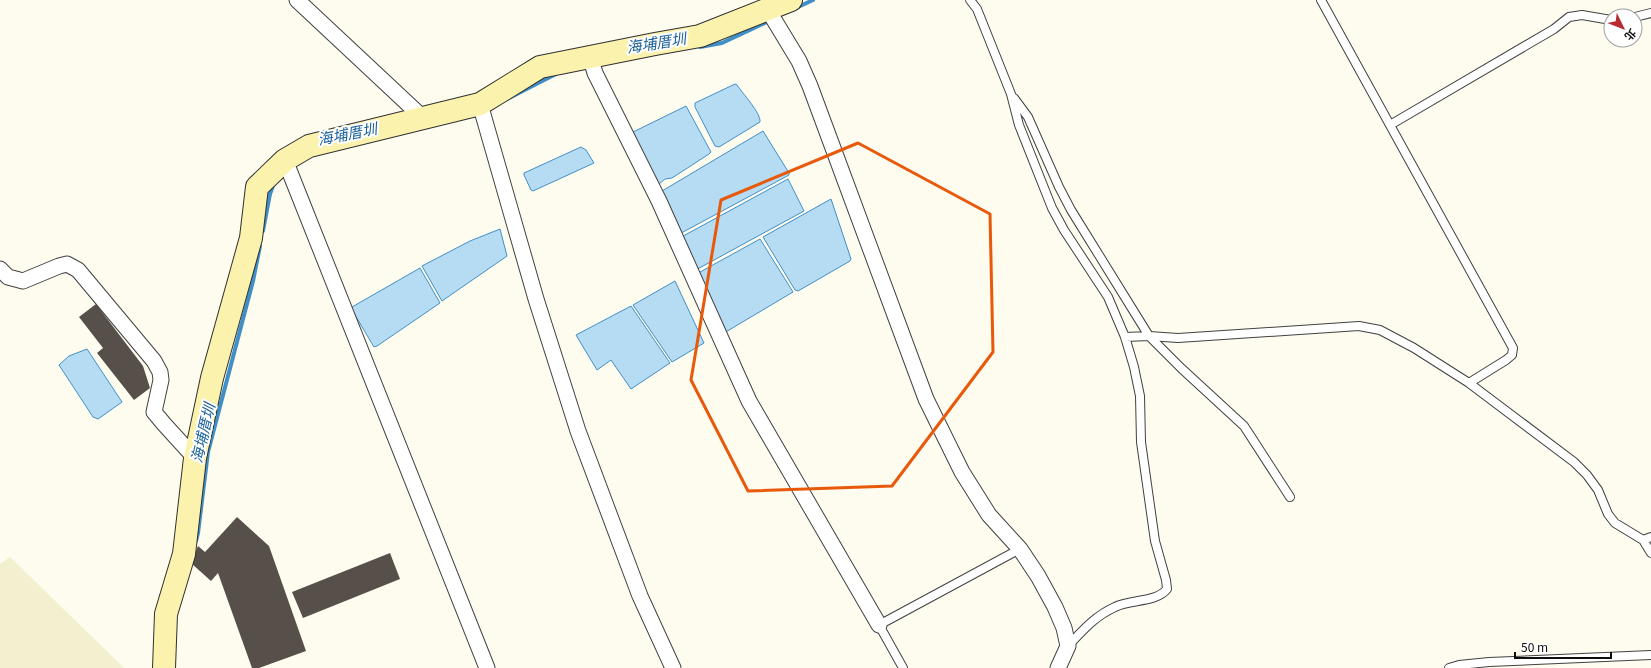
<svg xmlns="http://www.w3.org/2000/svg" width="1651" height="668" font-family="Georgia,'Noto Sans TC',serif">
	<rect width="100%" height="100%" fill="#fefbef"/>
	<!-- farmland -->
	<path fill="#f3f0d0" d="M10 557 124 668H0V564Z"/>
	<!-- water -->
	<path fill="#b6dcf3" stroke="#4090c7" d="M735 84 737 85C743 94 761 113 760 122L719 147 715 146 695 107V103Z
		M686 106 711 152 709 154 672 178 665 179 651 191 625 136Z
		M763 131 789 173V175L672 238 653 199 662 191Z
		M581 147 586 150 594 163 533 191 531 190 524 175V173Z
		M788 179 804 211 692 272 674 241Z
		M831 199 851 259 850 261 798 291 795 290 763 237Z
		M500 229 507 256 442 301 422 266 470 241Z
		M760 239 793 292 719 336 691 277Z
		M420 268 440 303 377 346 374 347 352 310V307Z
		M675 281 704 343 672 362 633 305Z
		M631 306 670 363 631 389 611 360 597 370 576 335Z
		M87 349 122 402 98 419 93 417 59 365 69 356Z"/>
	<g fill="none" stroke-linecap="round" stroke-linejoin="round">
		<!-- stream -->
		<path stroke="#4090c7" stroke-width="4" d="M796 8 813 0
			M700 47 722 43 771 20
			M507 99 556 74
			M263 231 270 194 274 183
			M196 541 198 533 208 452 253 281 260 246"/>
	</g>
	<!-- building -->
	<path fill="#564f4a" d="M96 304 143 366 150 388 134 400 97 353 103 348 79 317Z
		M237 517 269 546 306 651 259 668H252L218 573 211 581 191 563 198 546 205 552Z
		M390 553 400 579 303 618 292 592Z"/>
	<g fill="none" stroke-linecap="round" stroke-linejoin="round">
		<defs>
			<path id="lane" d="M970 0 977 9 1011 94 1019 125 1052 208 1064 230 1108 297 1125 337 1134 367 1140 396 1141 442 1155 541 1166 580 1167 589C1156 603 1130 599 1115 607 1095 616 1083 630 1068 646
				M1321 0 1513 348 1512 355 1506 360 1469 383
				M1635 17 1651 13
				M1014 98 1028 117 1059 187 1071 210 1149 336 1181 368 1244 426 1290 497
				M1390 125 1554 29 1569 17 1582 15 1611 20
				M1125 337 1149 336 1178 338 1359 326 1380 330 1414 348 1469 383 1574 462 1587 475 1598 490 1608 514 1615 523 1643 540 1651 553
				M1643 540 1651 537
				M903 668 879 625 1020 549
				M1449 668 1459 665 1489 662 1651 655"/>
			<path id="street" d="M297 0 422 117
				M768 10 799 61 810 86 926 399 962 472 989 515 1020 549 1038 576 1055 607 1064 628 1068 646 1058 668
				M590 56 595 73 659 201 749 401 879 625
				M480 104 536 299 578 431 640 596 673 668
				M285 160 487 668
				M0 269 8 277 23 281 59 266 67 264 78 270 154 361 160 372 161 380 154 412 164 424 195 458"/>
			<path id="secondary" d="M164 668 166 614 184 554 195 458 212 378 251 238 257 187 285 160 309 146 480 104 540 67 655 44 700 36 791 0"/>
		</defs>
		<!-- lane casing -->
		<use href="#lane" stroke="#414141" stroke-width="10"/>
		<!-- street casing -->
		<use href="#street" stroke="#414141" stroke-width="17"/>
		<!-- secondary casing -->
		<use href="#secondary" stroke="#303030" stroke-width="24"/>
		<!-- lane -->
		<use href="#lane" stroke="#fff" stroke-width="8"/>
		<!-- street -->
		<use href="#street" stroke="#fff" stroke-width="15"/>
		<!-- secondary -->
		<use href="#secondary" stroke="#fbf3ad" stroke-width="22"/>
	</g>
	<!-- marked area -->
	<path fill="none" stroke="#e8590c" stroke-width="3" stroke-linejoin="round" d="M858 143 990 214 993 352 892 486 748 491 691 380 721 200Z"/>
	<g text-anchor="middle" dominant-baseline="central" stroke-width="4" stroke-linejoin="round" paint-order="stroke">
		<!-- water labels -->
		<g font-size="15" font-style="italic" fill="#1c629a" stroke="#fff">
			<text transform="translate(656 42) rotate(-9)">海埔厝圳</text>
			<text transform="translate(347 133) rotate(-11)">海埔厝圳</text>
			<text transform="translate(202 433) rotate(-77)">海埔厝圳</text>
		</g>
	</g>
	<!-- north arrow -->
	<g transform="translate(1623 28) rotate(133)"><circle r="19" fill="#ffffff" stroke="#9f9f9f"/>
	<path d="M0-3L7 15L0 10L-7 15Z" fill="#b72c32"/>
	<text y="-6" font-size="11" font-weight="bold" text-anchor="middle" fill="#0e0e0e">北</text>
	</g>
	<!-- scale -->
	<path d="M1515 652v6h96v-6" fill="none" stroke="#0e0e0e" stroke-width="2"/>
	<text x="1521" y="652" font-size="12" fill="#0e0e0e" stroke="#ffffff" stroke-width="3" paint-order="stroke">50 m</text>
</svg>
